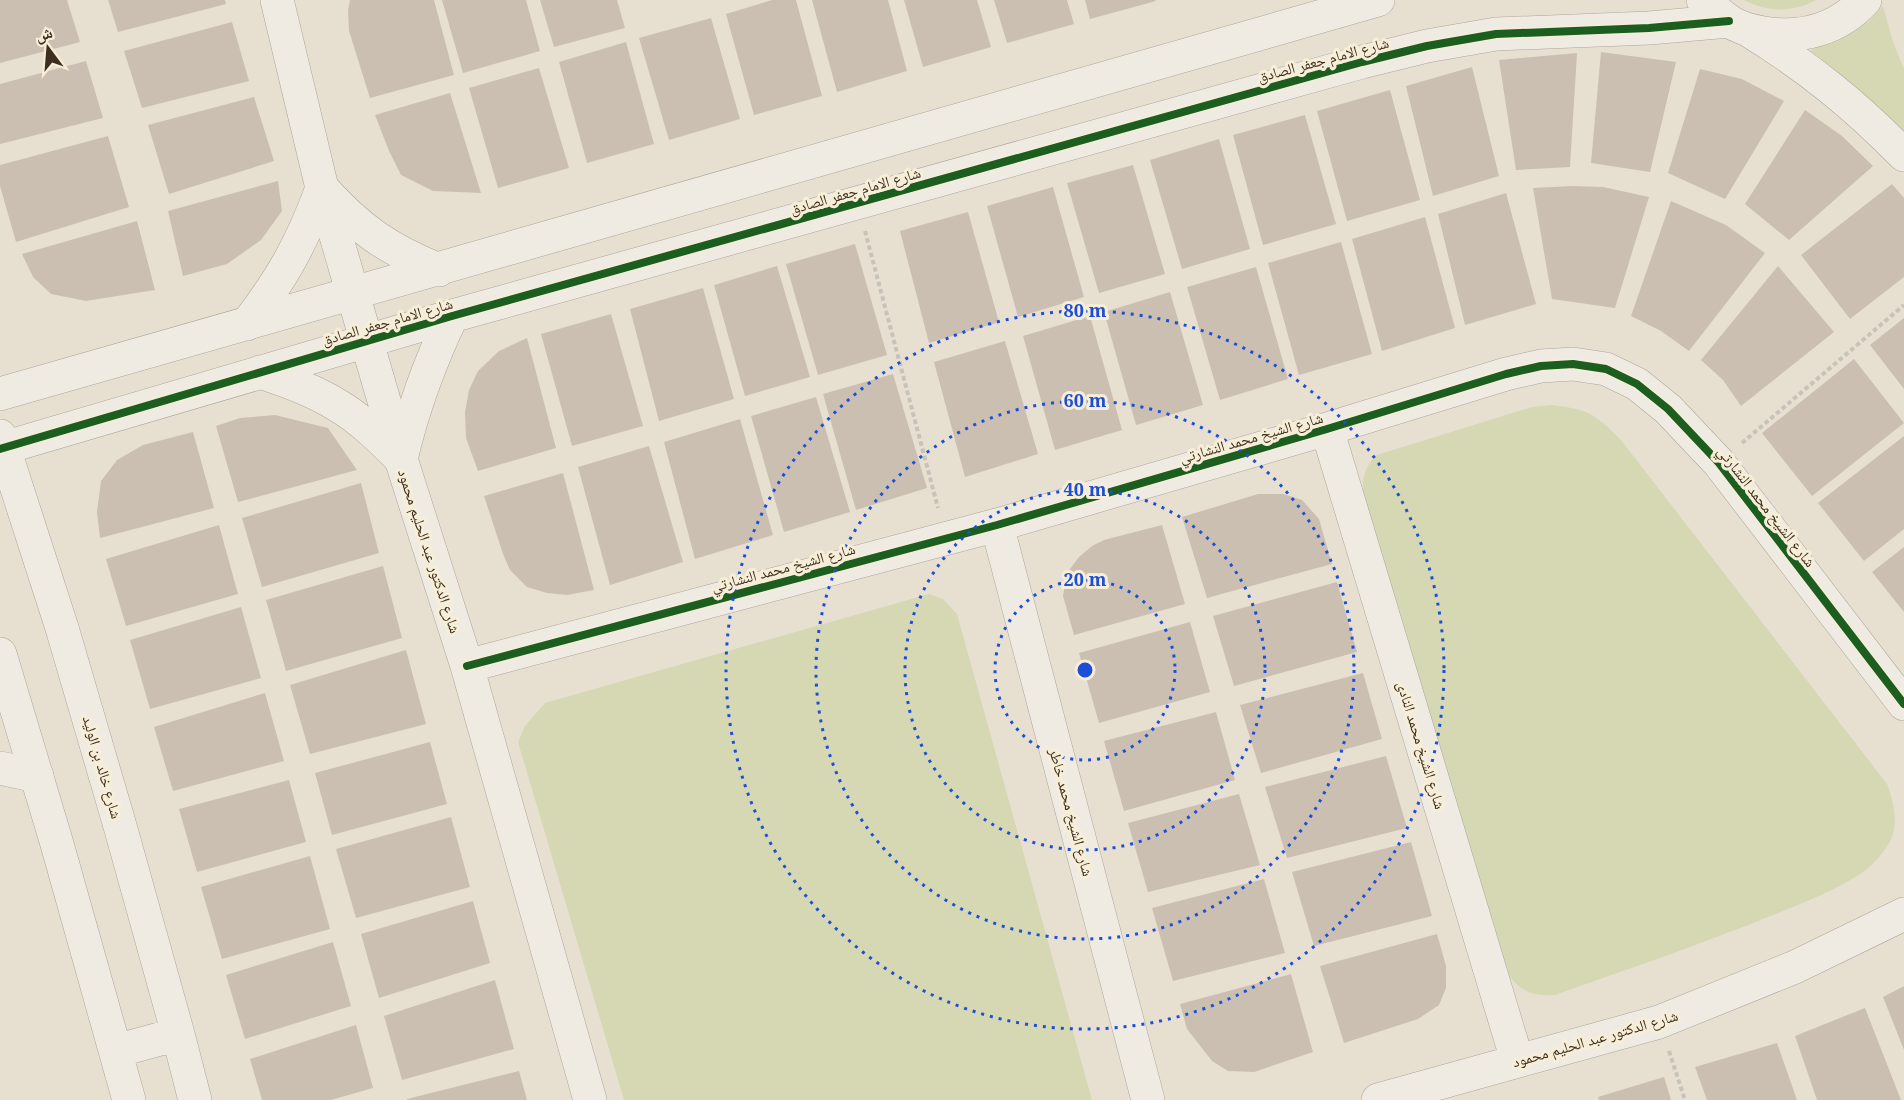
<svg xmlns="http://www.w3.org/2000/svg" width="1904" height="1100" font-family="'Noto Serif','Noto Naskh Arabic',serif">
	<rect width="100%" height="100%" fill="#e7e0d1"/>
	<!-- green -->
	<path fill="#d6d7b3" d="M1744 0H1816C1793 13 1766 12 1744 0Z
		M1883 6 1893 42 1904 69V132L1808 52 1868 22Z
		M1552 405C1590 410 1594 413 1621 440L1887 784C1894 803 1900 827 1888 845 1881 856 1871 867 1860 874 1833 892 1802 903 1773 915 1702 944 1628 969 1555 995 1528 996 1521 991 1504 970L1364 501C1361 483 1363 467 1377 455L1532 407Z
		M929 594 943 599 957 614 1092 1100H624L518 742 525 726 545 703Z"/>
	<!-- building -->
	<path fill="#cbbfb2" d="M0 0H67L80 42 0 63Z
		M108 0H225L226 4 118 32Z
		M350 0H434L454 75 370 98 349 31 348 10Z
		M442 0H526L540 51 463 73Z
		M540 0H617L625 28 554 47Z
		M772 0H796L822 96 754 115 726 14Z
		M812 0H888L907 71 837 92Z
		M904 0H977L991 47 923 67Z
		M994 0H1067L1074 24 1007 43Z
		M1085 0H1155L1156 1 1090 19Z
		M711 18 740 119 669 140 639 38Z
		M232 22 249 81 142 108 124 51Z
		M626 42 654 144 587 163 559 62Z
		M1601 52 1676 62 1650 172 1591 163Z
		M1577 53 1570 167 1516 170 1499 60Z
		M86 61 103 118 0 144V84Z
		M1472 67 1499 176 1433 196 1406 86Z
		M539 68 569 168 498 188 469 88Z
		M1700 69 1742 79 1784 101 1725 199 1668 173Z
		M1390 90 1420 200 1347 221 1317 111Z
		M450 93 481 193 433 191 401 175 389 151 375 115Z
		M254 97 274 161 169 194 148 125Z
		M1805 110 1842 136 1873 166 1789 240 1745 204Z
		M1305 115 1336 224 1263 245 1233 135Z
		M108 136 129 207 16 242 0 186V165Z
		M1219 139 1250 249 1182 269 1150 160Z
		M1133 165 1165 274 1099 293 1067 183Z
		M278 181 282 211 261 240 227 264 183 276 168 211Z
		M1892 184 1904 198V277L1850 319 1801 255Z
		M1572 186 1603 187 1649 197 1615 308 1552 299 1533 188Z
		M1053 187 1084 297 1018 317 987 206Z
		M1506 193 1536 304 1465 325 1438 214Z
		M1671 201 1726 225 1765 253 1689 351 1661 331 1631 316Z
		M968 212 999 322 929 343 900 231Z
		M1425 217 1455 328 1382 351 1352 239Z
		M137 221 155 290 86 301 51 294 33 277 22 254Z
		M1341 242 1372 354 1299 375 1268 263Z
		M855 244 887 355 818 375 786 264Z
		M777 266 810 377 745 396 714 285Z
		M1778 266 1834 332 1741 406 1723 380 1701 360Z
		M1256 267 1288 379 1220 400 1187 287Z
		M703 288 734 399 659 421 630 309Z
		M1170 292 1203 405 1136 425 1104 312Z
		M611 314 643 426 572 446 541 334Z
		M1090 316 1122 430 1055 450 1023 336Z
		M1904 318V389L1870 345Z
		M527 338 556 448 478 471 466 438 465 412 469 390 478 371 499 351Z
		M1005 341 1038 454 965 477 934 362Z
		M1854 359 1904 423 1812 496 1762 433Z
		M893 374 927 488 856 510 823 394Z
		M816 397 850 512 784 532 751 416Z
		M275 415 328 428 357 470 238 502 216 426 240 418Z
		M740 419 773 535 695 559 664 442Z
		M193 432 214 508 100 538 97 512 101 481 117 460 143 445Z
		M1904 436V529L1864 561 1818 503Z
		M649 446 683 562 610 585 578 467Z
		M563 473 594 590 567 595 547 593 527 587 510 570 503 554 484 496Z
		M361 483 379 553 262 587 242 518Z
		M1258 494H1283L1302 500 1319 519 1332 564 1207 598 1182 517Z
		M219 525 238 594 126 626 106 559Z
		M1162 525 1185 604 1074 635 1063 596 1067 573 1079 557 1092 546 1104 540Z
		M1904 547V612L1872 572Z
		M383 566 402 638 286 671 266 600Z
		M1337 582 1357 652 1234 686 1213 616Z
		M241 607 261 678 150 709 130 640Z
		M1190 622 1210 692 1099 723 1079 653Z
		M406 650 426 724 310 754 290 685Z
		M1363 673 1382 739 1261 773 1240 705Z
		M265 693 284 761 173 791 154 727Z
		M1216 712 1235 780 1124 811 1104 741Z
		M430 742 447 804 332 835 315 773Z
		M1386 756 1407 828 1287 858 1265 787Z
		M289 780 306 842 197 872 179 809Z
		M1239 794 1260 865 1148 892 1128 823Z
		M451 817 470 887 356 918 336 849Z
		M1411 842 1432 916 1314 946 1292 872Z
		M310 856 330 929 222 959 201 887Z
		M1264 879 1285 953 1173 981 1152 908Z
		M473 901 490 963 379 998 361 934Z
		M1437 934 1446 966V988L1439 1005 1418 1019 1344 1043 1320 966Z
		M333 942 351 1006 245 1039 226 975Z
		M1291 974 1313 1052 1254 1072 1228 1071 1212 1061 1187 1029 1180 1004Z
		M495 980 514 1049 402 1080 384 1016Z
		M1904 986V1050L1883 997Z
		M1865 1008 1901 1100H1817L1795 1036Z
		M356 1025 373 1088 331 1100H262L250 1059Z
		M1777 1043 1797 1100H1707L1695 1067Z
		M519 1071 527 1100H407V1099Z
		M1664 1077 1671 1100H1599L1598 1097Z"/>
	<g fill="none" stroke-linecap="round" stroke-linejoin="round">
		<defs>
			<path id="minor" d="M277 0 322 188 401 459 467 666 590 1100
				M1327 429 1517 1060
				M997 525 1148 1100
				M467 666 997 525 1327 429 1506 374 1541 366 1573 364 1606 369 1637 384 1668 409 1719 463 1904 704
				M0 768 37 776
				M1378 1100 1659 1022 1795 967 1904 914"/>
			<path id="tertiary" d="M1703 0C1712 7 1720 15 1729 21 1739 28 1751 31 1764 33 1802 39 1838 29 1865 0
				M1748 30C1808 67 1855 105 1904 155
				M247 324C283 277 302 243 322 188 359 229 387 249 439 270
				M260 372C286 381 313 390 337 405 361 419 381 439 401 459
				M0 394 1378 0
				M0 436 62 628 120 826 178 1034 195 1100
				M0 449 452 316 1362 62 1427 46 1496 34 1649 28 1729 21
				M401 459C413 408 430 362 452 316
				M0 654 57 844 129 1100
				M116 1051 178 1034"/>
		</defs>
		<!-- minor casing -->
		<use href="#minor" stroke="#ada599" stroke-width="34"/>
		<!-- tertiary casing -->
		<use href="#tertiary" stroke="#ada599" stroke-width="34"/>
		<!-- path -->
		<path stroke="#c8c2b9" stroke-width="4" stroke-dasharray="4.5 3" stroke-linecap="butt" d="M865 231 938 508
			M1742 443 1904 305
			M1669 1051 1685 1100"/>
		<!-- minor -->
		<use href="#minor" stroke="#efebe3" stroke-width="33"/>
		<!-- tertiary -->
		<use href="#tertiary" stroke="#efebe3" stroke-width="33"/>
		<defs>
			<path id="cycleway" d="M0 449 452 316 1362 62 1427 46 1496 34 1649 28 1729 21
				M467 666 997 525 1327 429 1506 374 1541 366 1573 364 1606 369 1637 384 1668 409 1719 463 1904 704"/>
		</defs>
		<!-- cycleway casing -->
		<use href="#cycleway" stroke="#f7eed8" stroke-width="11"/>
		<!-- cycleway -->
		<use href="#cycleway" stroke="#1b5e20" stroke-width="8"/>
	</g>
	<!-- distance rings -->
	<g fill="none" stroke="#1d4ed8" stroke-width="3" stroke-dasharray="3 6">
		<circle cx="1085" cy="670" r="90"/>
		<circle cx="1085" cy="670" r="180"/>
		<circle cx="1085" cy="670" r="269"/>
		<circle cx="1085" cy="670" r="359"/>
	</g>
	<g text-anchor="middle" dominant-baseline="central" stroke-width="6" stroke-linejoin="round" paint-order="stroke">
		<!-- street labels -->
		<g font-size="15" fill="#3d2e20" stroke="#f7eed8">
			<text transform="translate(1323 59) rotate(-15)">شارع الامام جعفر الصادق</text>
			<text transform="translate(855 190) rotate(-16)">شارع الامام جعفر الصادق</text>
			<text transform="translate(387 321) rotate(-16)">شارع الامام جعفر الصادق</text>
			<text transform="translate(1251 437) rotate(-16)">شارع الشيخ محمد النشارتي</text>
			<text transform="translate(1767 506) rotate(52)">شارع الشيخ محمد النشارتي</text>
			<text transform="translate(430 551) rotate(72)">شارع الدكتور عبد الحليم محمود</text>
			<text transform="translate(783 567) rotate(-15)">شارع الشيخ محمد النشارتي</text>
			<text transform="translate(1422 745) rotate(73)">شارع الشيخ محمد النادى</text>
			<text transform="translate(103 767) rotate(74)">شارع خالد بن الوليد</text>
			<text transform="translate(1072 812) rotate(75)">شارع الشيخ محمد خاطر</text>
			<text transform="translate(1595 1038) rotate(-16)">شارع الدكتور عبد الحليم محمود</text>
		</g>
	</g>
	<circle cx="1085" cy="670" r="9" fill="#1d4ed8" stroke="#f7eed8" stroke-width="3"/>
	<g font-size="18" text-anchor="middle" font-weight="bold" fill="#1d4ed8" stroke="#f7eed8" stroke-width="6" stroke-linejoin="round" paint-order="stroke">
		<text x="1085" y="317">80 m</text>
		<text x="1085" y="407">60 m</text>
		<text x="1085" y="496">40 m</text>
		<text x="1085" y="586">20 m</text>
	</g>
	<!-- north arrow -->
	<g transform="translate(48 48) rotate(344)" stroke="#f7eed8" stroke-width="4.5" paint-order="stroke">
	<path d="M0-4.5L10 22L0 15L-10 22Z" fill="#3d2e20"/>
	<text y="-9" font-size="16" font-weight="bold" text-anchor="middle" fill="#3d2e20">ش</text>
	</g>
</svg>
